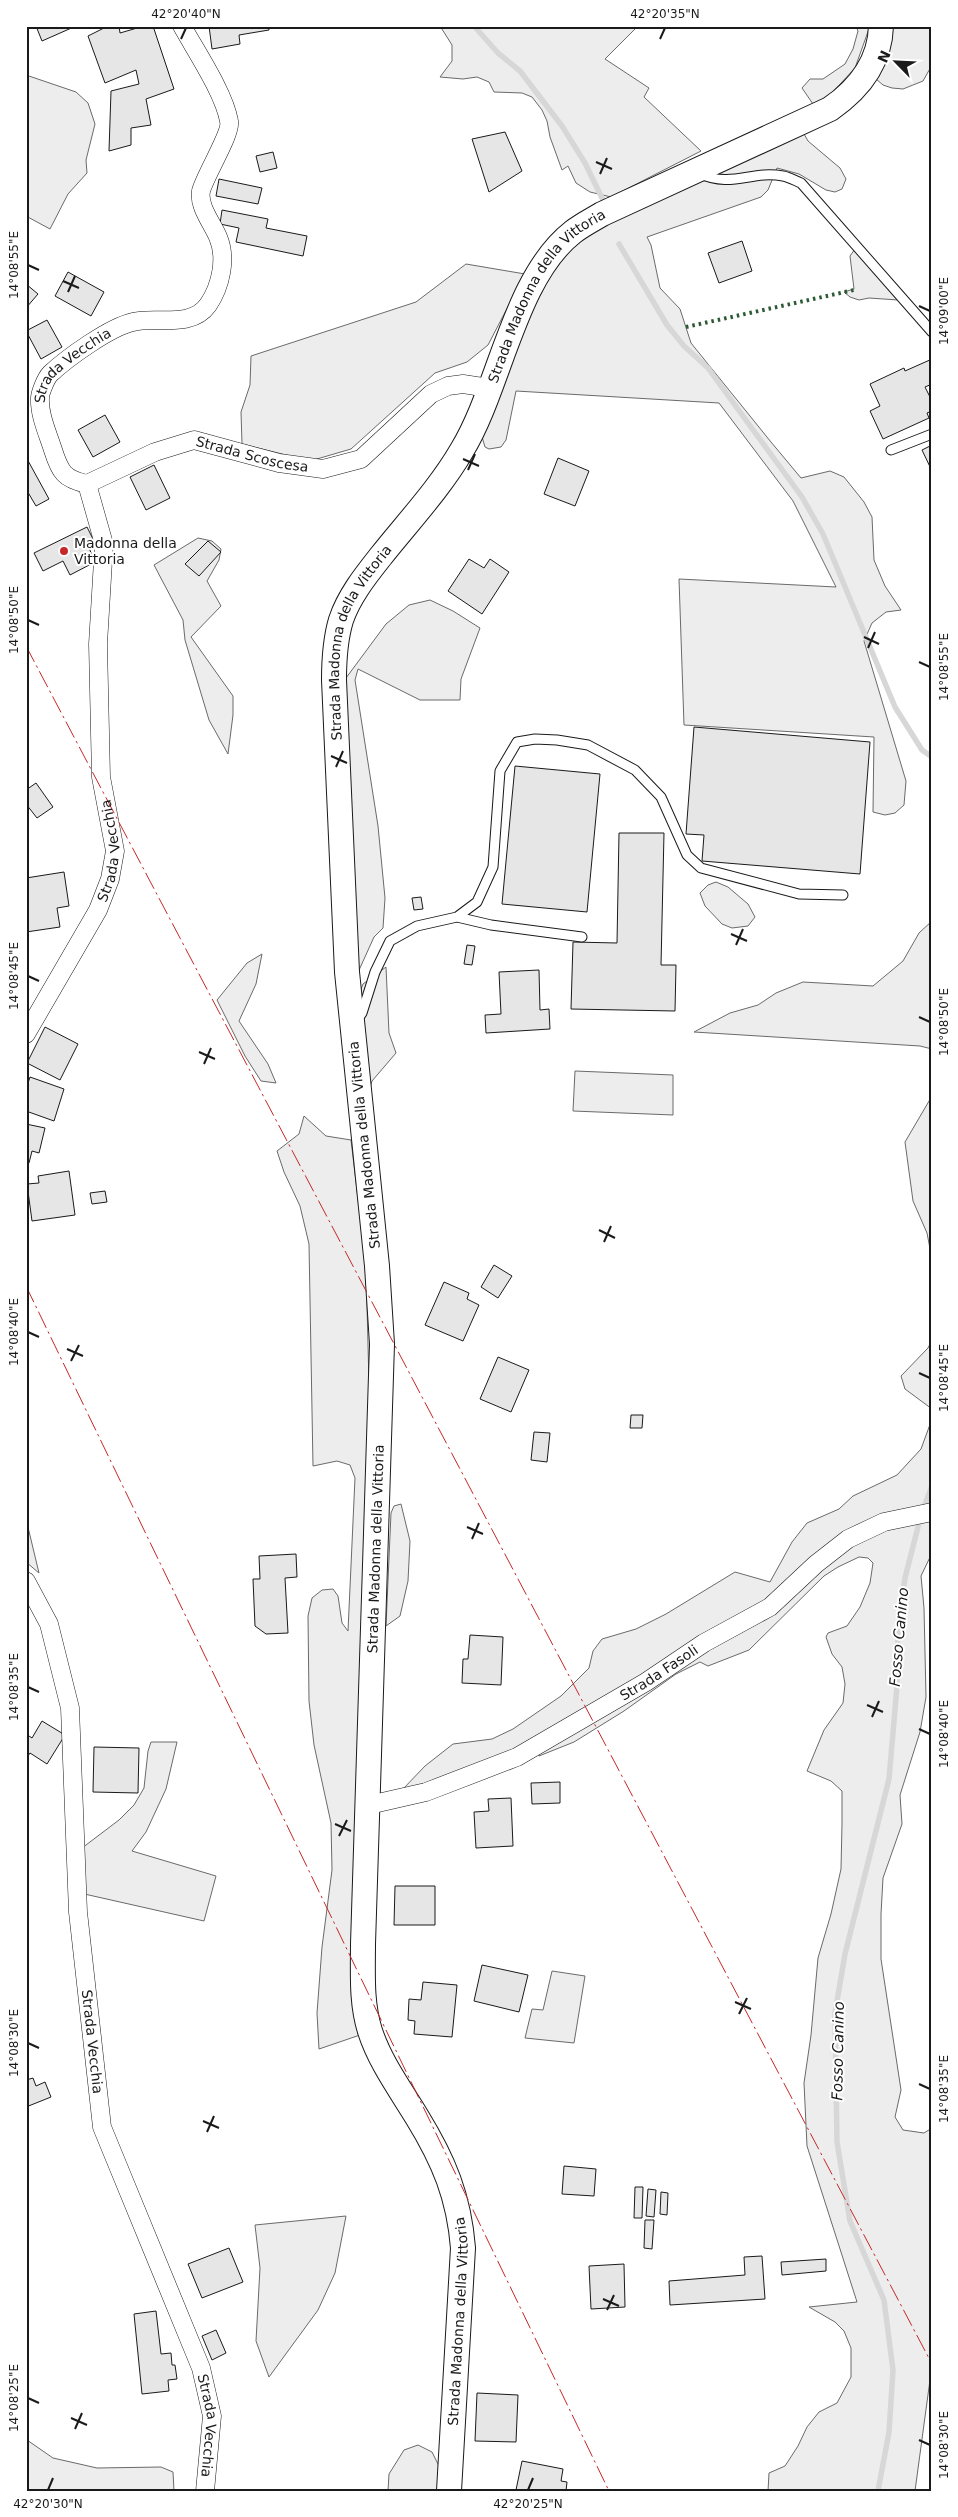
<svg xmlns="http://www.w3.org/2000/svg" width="958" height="2517" font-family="'DejaVu Sans',sans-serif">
	<rect width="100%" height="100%" fill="#fff"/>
	<!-- built -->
	<path fill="#ededed" stroke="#6a6a6a" d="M440 26H638L605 59 649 88 644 97 701 151 611 197 590 192 576 183 568 166 562 170 550 137 547 121 542 110 532 97 522 93 494 92 489 82 477 77 463 79 440 77 452 61V45Z
		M856 26H870L855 68 829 96 813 104 802 88 810 79H823L845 64 853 49 858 31Z
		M888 26H932V65L923 81 903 89 892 88 883 85 876 79Z
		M26 75 76 92 88 103 95 124 86 160 87 173 68 194 50 229 26 216Z
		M803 132 808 141 840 168 846 179 842 189 835 192 826 190 799 174 777 168 768 190 761 197 647 237 651 245 660 288 680 309 691 343 771 442 801 478 830 471 844 477 864 502 872 517 874 560 885 586 901 610 886 612 872 623 864 641 906 781 904 805 895 813 885 815 873 812 874 737 684 725 679 579 836 587 793 501 719 403 516 391 506 440 501 447 489 449 485 447 482 437 521 333 545 282 561 258 578 240 607 223Z
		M855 249 898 300 869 298 859 300 850 297 844 292 854 289 850 256Z
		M466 264 525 274 488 345 467 362 435 373 351 449 310 461 242 444 241 412 250 385 251 356 416 302Z
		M198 538 212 541 221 549 219 560 207 581 221 606 191 637 233 696V715L228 754 209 720 185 640 183 620 154 565Z
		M430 600 453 611 480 628 461 679 460 700H420L358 669 355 680 378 826 385 898 383 928 374 937 355 979 340 691 346 678 386 624 409 605Z
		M716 882 728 887 748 904 755 917 748 926 732 928 722 924 705 906 700 893 708 885Z
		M932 921V1049L920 1046 694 1032 730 1013 758 1005 776 993 803 982 873 986 903 961 919 933Z
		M262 954 256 984 239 1021 268 1064 276 1083 261 1081 245 1056 217 1000 247 963Z
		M386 967 389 1033 396 1053 372 1081 366 1101 357 999 363 984Z
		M575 1071 673 1075V1115L573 1111Z
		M932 1096V1259L927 1233 913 1201 905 1142Z
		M304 1116 326 1136 351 1140 366 1266 370 1423 360 2035 319 2049 317 2013 322 1947 332 1870 331 1823 314 1745 309 1701 308 1616 312 1598 322 1590 333 1589 338 1596 342 1623 348 1631 355 1478 350 1465 337 1461 313 1466 309 1244 300 1206 284 1172 277 1151 299 1134Z
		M932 1340V1409L905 1389 901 1376 928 1348Z
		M932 1419V1553L921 1576 924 1608 926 1697 920 1732 900 1795 902 1824 883 1878 881 1914V1959L901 2090 895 2117 903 2130 924 2133 932 2128V2365L915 2491H768L769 2473 785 2466 798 2446 807 2427 819 2412 837 2403 851 2377V2348L844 2331 835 2322 809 2307 857 2302 807 2146 804 2083 811 2035 818 1958 831 1914 841 1869 842 1824V1791L831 1781 807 1771 824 1730 843 1703 845 1684 842 1667 832 1654 826 1637 828 1633 847 1626 860 1607 870 1583 873 1563 868 1558 859 1557 838 1567 824 1576 749 1650 708 1666 700 1662 676 1674 624 1711 574 1742 539 1756 537 1741 443 1779 402 1790 425 1766 453 1744 492 1739 513 1729 561 1696 589 1668 593 1651 602 1639 636 1629 666 1614 735 1572 770 1582 792 1542 807 1523 839 1509 853 1496 897 1475 921 1449Z
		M26 1503 27 1523 39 1573 26 1562Z
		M401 1504 410 1541 408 1581 400 1616 386 1626 391 1513 394 1506Z
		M151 1742H177L166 1789 146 1832 132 1851 216 1876 204 1921 80 1893 82 1848 119 1820 134 1805 144 1788 148 1751Z
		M552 1971 585 1976 574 2043 525 2038 532 2009 543 2010Z
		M346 2216 335 2273 318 2310 269 2377 256 2341 260 2268 255 2225Z
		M26 2436 27 2440 53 2458 97 2468 161 2467 173 2472 174 2491H26Z
		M418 2445 432 2452 440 2468 441 2491H388L389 2474 404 2450Z"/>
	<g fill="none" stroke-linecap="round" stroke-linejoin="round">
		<!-- stream -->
		<path stroke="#d7d7d7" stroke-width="5.5" d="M474 26 498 53 520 71 562 126 585 163 603 200
			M619 244 667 325 684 346 708 368 802 497 823 534 895 707 922 750 932 757
			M924 1507 932 1486
			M878 2491 889 2432 893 2370 884 2300 850 2221 837 2142 835 2013 845 1954 889 1779 897 1686 898 1626 905 1578 920 1519"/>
	</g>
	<!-- building -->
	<path fill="#e6e6e6" stroke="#1a1a1a" d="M36 26H76L42 41Z
		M108 26H119L120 33 144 26H153L174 89 146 99 151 125 131 128V145L109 151 111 91 139 84 136 70 105 83 88 36Z
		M209 26H269V30L239 35 240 44 212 49Z
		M505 132 522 171 489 192 472 139Z
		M273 152 277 168 260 172 256 156Z
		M219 179 262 188 258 204 216 196Z
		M222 210 268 219 266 228 307 236 303 256 236 242 239 228 220 224Z
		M742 241 752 271 719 283 708 253Z
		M68 272 104 292 91 316 55 296Z
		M26 284 38 294 26 308Z
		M47 320 62 347 41 359 26 331Z
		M932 359V384L925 387 932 401V411L927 413 929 418 883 439 870 411 880 406 870 384 904 368 905 371Z
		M105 415 120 442 93 457 78 430Z
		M932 445V471L922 450Z
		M26 457 49 499 36 506 26 489Z
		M558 458 589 471 575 506 544 494Z
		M154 465 170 498 146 510 130 477Z
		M87 527 96 545 89 548 95 562 70 575 63 561 43 571 34 553Z
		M208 541 221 552 199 576 185 564Z
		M469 559 484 568 490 559 509 572 482 614 448 591Z
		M694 727 870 742 860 874 702 861 704 835 686 834Z
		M515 766 600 774 587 912 502 904Z
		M36 783 53 807 37 818 26 804V790Z
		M619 833H664L661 965H676L675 1011 571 1009 573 942 617 943Z
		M64 872 69 906 57 908 60 927 26 932V878Z
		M421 897 423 909 414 910 412 898Z
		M467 945 475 946 472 965 464 964Z
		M539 970 540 1010 549 1009 550 1029 486 1033 485 1015 501 1014 499 972Z
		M45 1027 78 1044 60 1080 27 1063Z
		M30 1077 64 1089 54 1121 26 1111V1089Z
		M26 1124 45 1128 39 1153 32 1151 29 1163H26Z
		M69 1171 75 1215 32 1221 27 1184 39 1183 38 1176Z
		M105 1191 107 1202 92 1204 90 1193Z
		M494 1265 512 1276 498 1298 481 1287Z
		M444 1282 469 1293 467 1299 479 1305 463 1341 425 1325Z
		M498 1357 529 1370 511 1412 480 1399Z
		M631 1415H643L642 1428H630Z
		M534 1432 550 1433 547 1462 531 1460Z
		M296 1554 297 1577 285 1578 288 1633 266 1634 255 1626 253 1579H260L259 1556Z
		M470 1635 503 1637 501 1685 462 1683 463 1659H468Z
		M42 1721 65 1735 47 1764 30 1753 26 1759V1734L32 1738Z
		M94 1747 139 1748 138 1793 93 1792Z
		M560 1782V1803L532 1804 531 1783Z
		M511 1798 513 1846 476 1848 474 1812 489 1811 488 1799Z
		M395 1886H435V1925H394Z
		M482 1965 528 1975 519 2012 474 2001Z
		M423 1982 457 1985 452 2037 414 2034 415 2021 408 2020 409 1999 421 2000Z
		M33 2078 36 2086 45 2082 51 2097 26 2107V2080Z
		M564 2166 596 2169 594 2196 562 2194Z
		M635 2187H643L642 2218H634Z
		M648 2189 656 2190 654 2217 646 2216Z
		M661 2192 668 2193 667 2215 660 2214Z
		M645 2220H654L652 2249 644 2248Z
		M229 2248 243 2282 202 2298 188 2264Z
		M762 2256 765 2299 670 2305 669 2281 745 2275 744 2257Z
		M826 2259V2271L782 2275 781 2262Z
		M624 2264 625 2307 591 2309 589 2266Z
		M156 2311 161 2354 171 2353 172 2365H175L177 2379 168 2380 169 2391 142 2394 134 2314Z
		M216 2330 226 2353 212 2360 202 2336Z
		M477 2393 518 2395 516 2442 475 2441Z
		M522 2461 563 2469 561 2481 567 2482 566 2491 516 2490Z"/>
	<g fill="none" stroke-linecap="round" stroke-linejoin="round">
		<defs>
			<path id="lane" d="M698 173C733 189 750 170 783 176 789 177 796 181 801 183L932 332
				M891 450 932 434
				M457 917 477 902 493 867 500 771 517 742 535 739 557 740 588 745 635 770 661 797 687 855 701 868 799 894 843 895
				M357 1020 362 1013 375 972 390 941 417 926 457 917 491 925 582 937"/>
			<g id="street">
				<path id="s1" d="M87 484 155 452 194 440 279 463 323 469 361 459 431 394 448 386 463 384 489 388"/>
				<path id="s2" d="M26 1034 98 910 110 879 115 851 101 777 98 644 104 544 87 484C64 479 60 472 53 450 48 434 39 415 40 398 40 393 46 378 50 374 67 358 110 327 133 322 155 316 191 329 208 305 221 286 227 258 218 237 212 223 198 206 201 191 205 175 232 133 229 121 224 93 197 53 182 26"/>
				<path id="s3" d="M26 1581 49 1624 70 1708 78 1912 102 2127 201 2368 212 2416 205 2491"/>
				<path id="s4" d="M369 1805 426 1792 517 1757 646 1682 704 1643 770 1607 816 1564 848 1539 884 1522 932 1512"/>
			</g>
			<g id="secondary">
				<path id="s5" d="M449 2491 463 2248C459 2197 444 2161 417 2117 400 2089 380 2062 370 2031 361 2003 363 1973 363 1944L382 1344 377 1266 347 972 334 680C334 659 335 640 341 620 349 596 366 575 381 556 408 522 440 488 462 450 500 388 514 278 573 232 582 225 592 220 602 214L830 109C859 89 880 63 881 26"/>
			</g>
		</defs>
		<!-- lane casing -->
		<use href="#lane" stroke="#1a1a1a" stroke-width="11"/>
		<!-- street casing -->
		<use href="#street" stroke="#1a1a1a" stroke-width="19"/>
		<!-- secondary casing -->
		<use href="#secondary" stroke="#1a1a1a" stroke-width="26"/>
		<!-- lane -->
		<use href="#lane" stroke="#fff" stroke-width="9"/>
		<!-- street -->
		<use href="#street" stroke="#fff" stroke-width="18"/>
		<!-- secondary -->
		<use href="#secondary" stroke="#fff" stroke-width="24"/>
		<!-- hedge -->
		<path stroke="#2b5a34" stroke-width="4" stroke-dasharray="2.5 4" stroke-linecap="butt" d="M686 327 854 290"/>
		<!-- power -->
		<path stroke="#c62828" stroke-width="1" stroke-dasharray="18 4 2.5 4" stroke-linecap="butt" d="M26 646 932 2364
			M26 1286 609 2491"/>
	</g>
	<!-- ticks -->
	<path fill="none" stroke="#1a1a1a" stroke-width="2" d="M181 39 186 28M660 39 665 28M596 162 612 169M600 174 607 158M28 265 39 270M63 281 79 288M68 292 75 276M919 306 930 311M463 459 479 466M468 470 475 454M28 620 39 625M864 637 879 644M868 648 875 632M919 662 930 667M331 756 347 763M336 767 343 751M731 934 747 941M736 945 743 929M28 976 39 981M919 1017 930 1022M199 1052 215 1059M204 1064 211 1048M599 1230 615 1238M604 1242 611 1226M28 1332 39 1337M67 1349 83 1356M71 1361 79 1345M919 1373 930 1378M467 1527 483 1534M472 1539 479 1523M28 1687 39 1692M867 1705 883 1712M872 1717 879 1701M919 1729 930 1734M335 1824 351 1831M339 1836 347 1820M735 2002 751 2009M739 2014 747 1998M28 2043 39 2048M919 2084 930 2089M203 2121 219 2128M207 2132 214 2116M603 2299 619 2306M607 2310 614 2295M28 2398 39 2403M71 2418 87 2425M75 2429 82 2413M919 2440 930 2445M48 2490 53 2478M528 2490 533 2478"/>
	<!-- markers -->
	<circle fill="#c62828" stroke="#fff" stroke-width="2" cx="64" cy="551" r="5"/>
	<g text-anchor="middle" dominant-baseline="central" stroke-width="4" stroke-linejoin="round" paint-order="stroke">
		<!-- street labels -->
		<g font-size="14" fill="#1a1a1a" stroke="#fff">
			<text stroke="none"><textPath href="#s5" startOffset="2285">Strada Madonna della Vittoria</textPath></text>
			<text stroke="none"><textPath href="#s2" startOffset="729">Strada Vecchia</textPath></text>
			<text stroke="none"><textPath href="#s1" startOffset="176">Strada Scoscesa</textPath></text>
			<text stroke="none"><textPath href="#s5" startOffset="1880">Strada Madonna della Vittoria</textPath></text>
			<text stroke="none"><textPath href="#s2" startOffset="205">Strada Vecchia</textPath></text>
			<text transform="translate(364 1145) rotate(-96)">Strada Madonna della Vittoria</text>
			<text stroke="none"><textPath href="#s5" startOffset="965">Strada Madonna della Vittoria</textPath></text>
			<text stroke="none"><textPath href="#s4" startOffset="321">Strada Fasoli</textPath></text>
			<text stroke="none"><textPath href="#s3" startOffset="470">Strada Vecchia</textPath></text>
			<text stroke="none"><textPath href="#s5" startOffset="170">Strada Madonna della Vittoria</textPath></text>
			<text stroke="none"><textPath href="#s3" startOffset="875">Strada Vecchia</textPath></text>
		</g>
		<!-- poi labels -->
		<g font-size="14" fill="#1a1a1a" stroke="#fff" text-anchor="start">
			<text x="74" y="543">Madonna della<tspan x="74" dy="16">Vittoria</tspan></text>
		</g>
		<!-- water labels -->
		<g font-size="15" font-style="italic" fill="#1a1a1a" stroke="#fff">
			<text transform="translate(899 1637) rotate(-85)">Fosso Canino</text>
			<text transform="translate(838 2051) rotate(-89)">Fosso Canino</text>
		</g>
	</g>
	<!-- border -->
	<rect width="958" height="2517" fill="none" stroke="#ffffff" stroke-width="55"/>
	<!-- north arrow -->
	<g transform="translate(896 62) rotate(294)" stroke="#ffffff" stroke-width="4" paint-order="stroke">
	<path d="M0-4L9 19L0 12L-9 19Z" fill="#1a1a1a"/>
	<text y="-8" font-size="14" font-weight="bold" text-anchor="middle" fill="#1a1a1a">N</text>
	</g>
	<rect x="28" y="28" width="902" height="2462" fill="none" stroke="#1a1a1a" stroke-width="2"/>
	<g font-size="12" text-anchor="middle" fill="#1a1a1a">
		<text x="186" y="18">42°20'40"N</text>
		<text x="665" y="18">42°20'35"N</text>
		<text transform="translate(14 265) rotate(-90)" y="4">14°08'55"E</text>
		<text transform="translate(944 311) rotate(-90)" y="4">14°09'00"E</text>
		<text transform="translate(14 620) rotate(-90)" y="4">14°08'50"E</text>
		<text transform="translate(944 667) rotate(-90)" y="4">14°08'55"E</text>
		<text transform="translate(14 976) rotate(-90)" y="4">14°08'45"E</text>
		<text transform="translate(944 1022) rotate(-90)" y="4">14°08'50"E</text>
		<text transform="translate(14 1332) rotate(-90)" y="4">14°08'40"E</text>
		<text transform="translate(944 1378) rotate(-90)" y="4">14°08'45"E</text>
		<text transform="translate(14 1687) rotate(-90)" y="4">14°08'35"E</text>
		<text transform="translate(944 1734) rotate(-90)" y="4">14°08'40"E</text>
		<text transform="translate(14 2043) rotate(-90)" y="4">14°08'30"E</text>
		<text transform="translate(944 2089) rotate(-90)" y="4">14°08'35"E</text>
		<text transform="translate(14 2398) rotate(-90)" y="4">14°08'25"E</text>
		<text transform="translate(944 2445) rotate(-90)" y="4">14°08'30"E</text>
		<text x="48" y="2508">42°20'30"N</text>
		<text x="528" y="2508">42°20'25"N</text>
	</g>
</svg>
